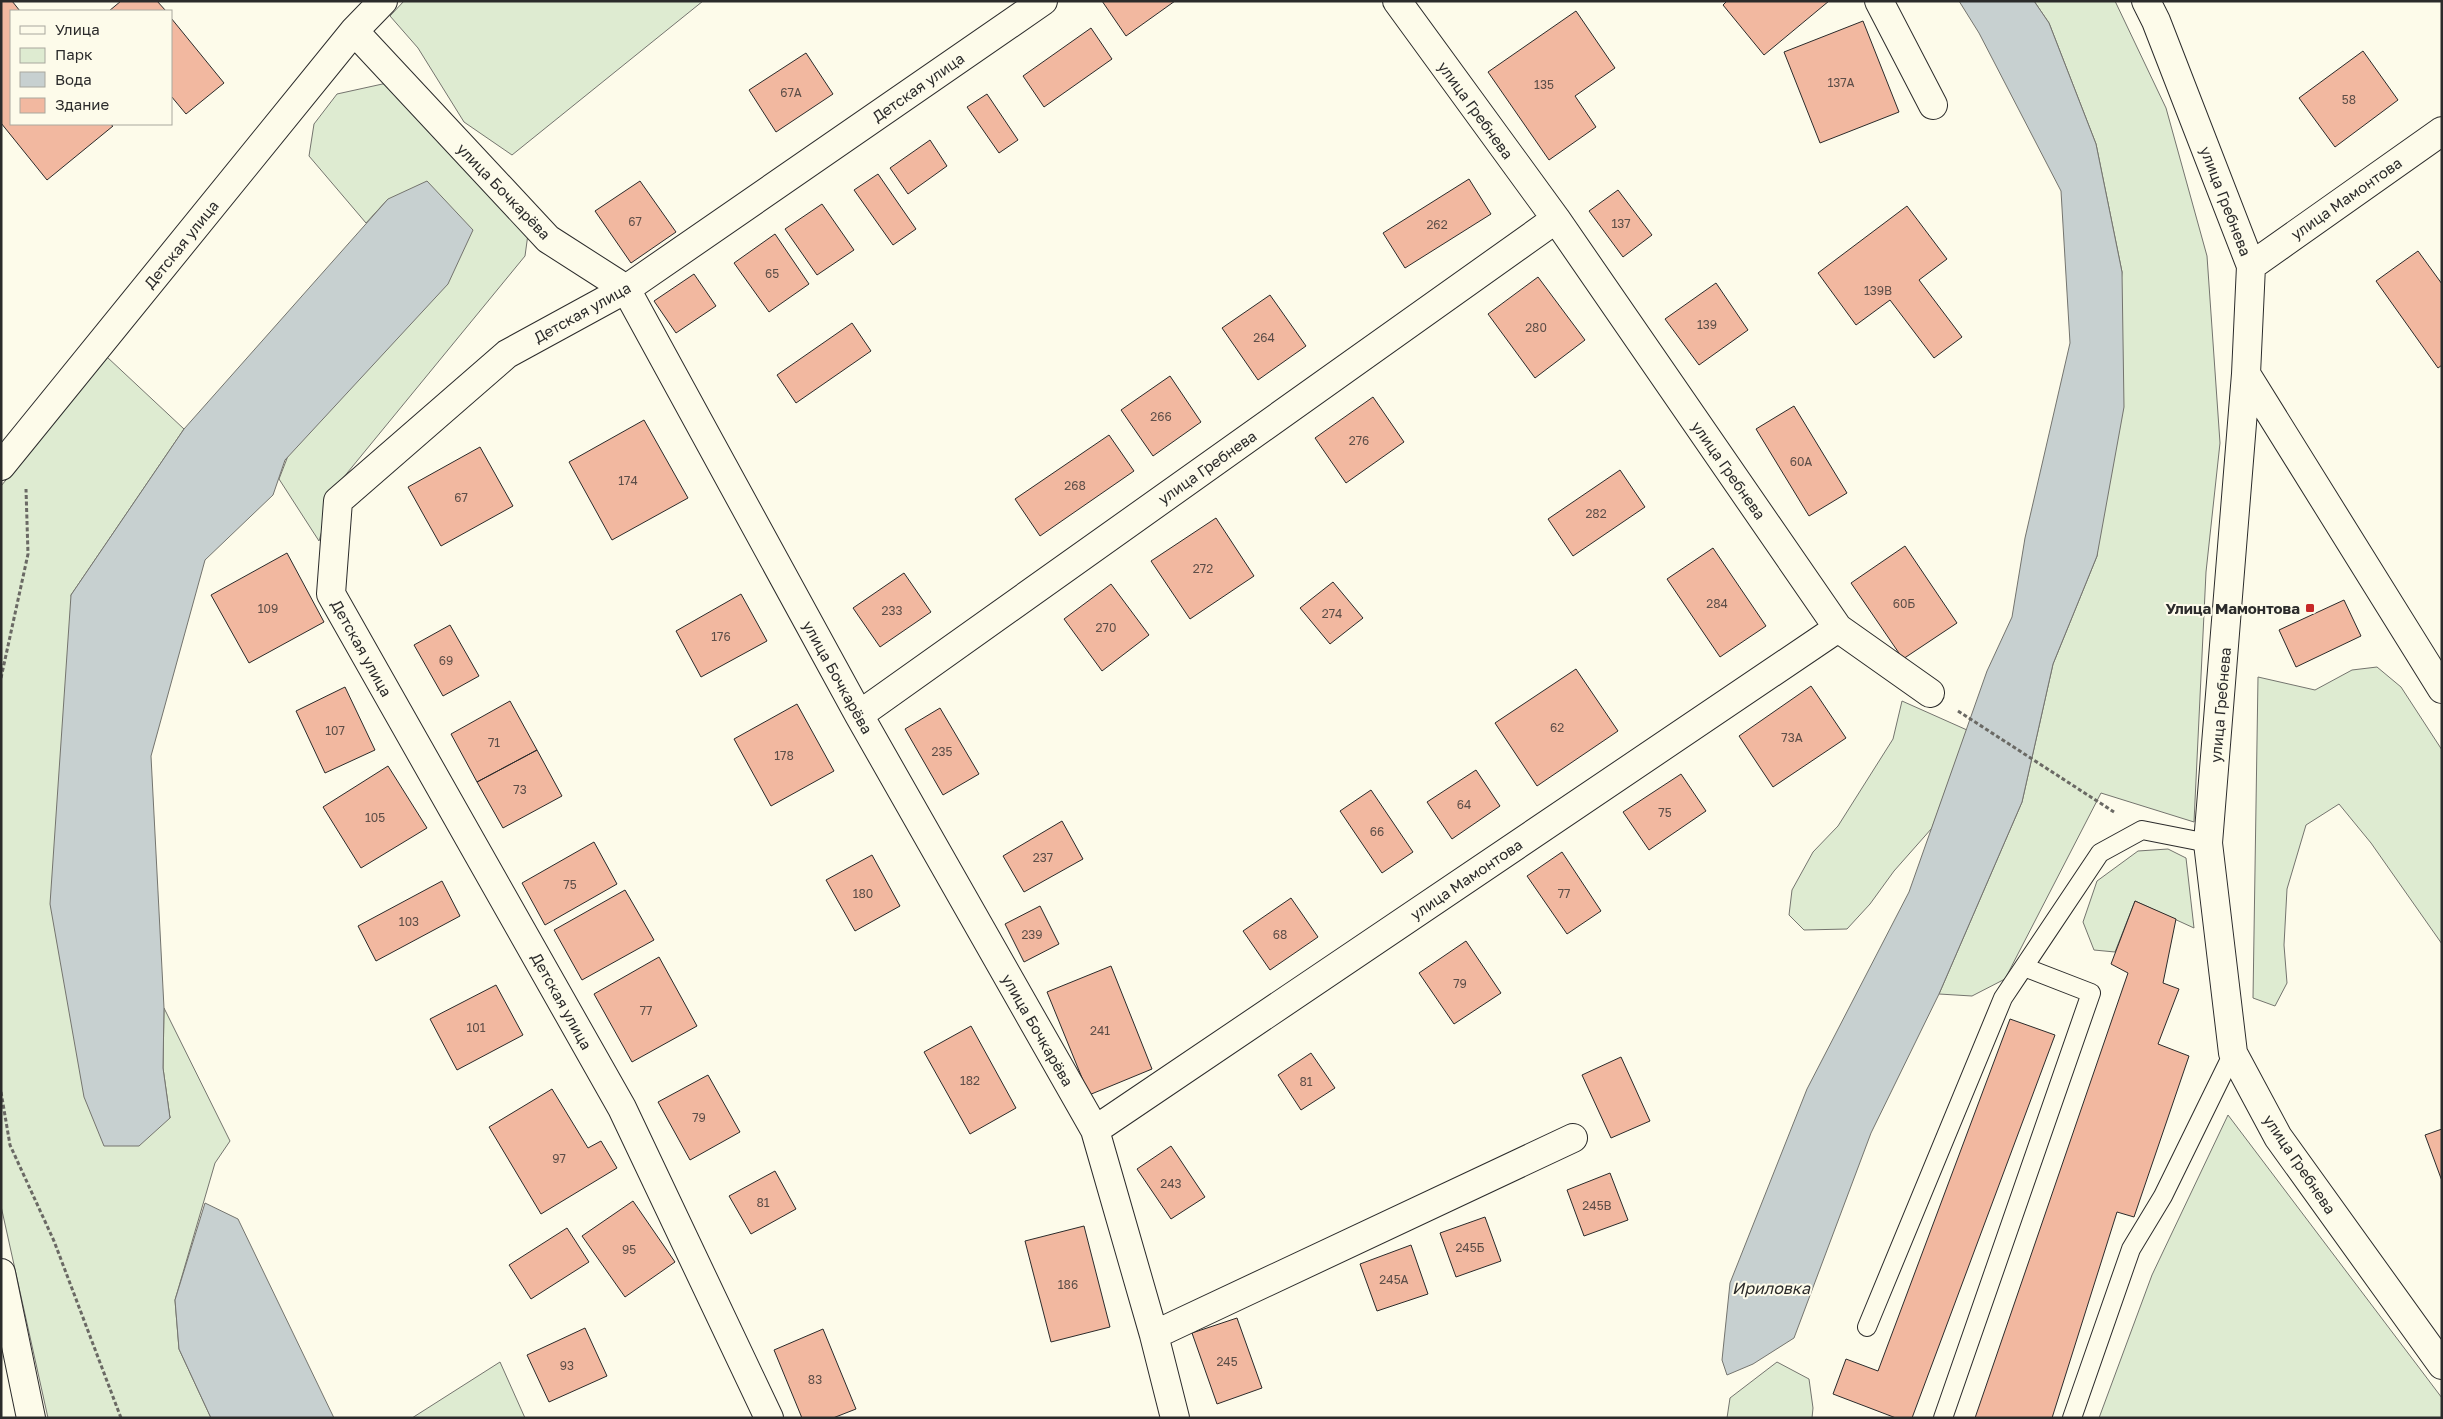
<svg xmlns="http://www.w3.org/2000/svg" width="2443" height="1419" font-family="'Golos Text',sans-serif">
	<rect width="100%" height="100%" fill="#fdfbea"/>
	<!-- green -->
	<path fill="#deebd1" stroke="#74746e" d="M404 1H703L512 155 464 122 418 48 390 16Z
		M2034 1H2115L2166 108 2207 256 2220 443 2206 572 2194 822 2101 793 2005 979 1972 996 1939 994 2022 802 2053 664 2097 556 2122 272 2096 144 2049 23Z
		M387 83 528 234 525 256 334 489 319 541 279 479 388 199 366 223 309 156 314 124 337 94Z
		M107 357 184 429 71 595 170 1118 163 1068 164 1008 230 1141 215 1163 175 1300 179 1349 211 1418H48L1 1206V486Z
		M2377 667 2401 687 2442 750V944L2371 843 2339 804 2306 825 2287 889 2284 945 2287 983 2275 1006 2253 998 2258 677 2315 690 2352 670Z
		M1902 701 1967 730 1932 828 1894 871 1870 904 1847 929 1804 930 1789 915 1792 890 1813 852 1838 826 1893 739Z
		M2168 849 2186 858 2194 928 2135 901 2115 952 2094 950 2083 922 2097 881 2138 851Z
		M2228 1115 2442 1398V1418H2099L2152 1275Z
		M500 1362 525 1418H412Z
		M1777 1362 1809 1379 1813 1408 1812 1418H1727L1730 1398Z"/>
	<!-- water -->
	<path fill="#c7d0d0" stroke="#74746e" d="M1959 1H2034L2049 23 2096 144 2122 272 2124 407 2097 556 2053 664 2022 802 1939 994 1871 1133 1794 1338 1753 1364 1727 1375 1722 1360 1730 1283 1807 1089 1909 892 1987 671 2012 617 2025 538 2070 343 2061 191 1979 33Z
		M427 181 473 230 448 284 285 460 273 495 205 560 151 756 164 1008 163 1068 170 1118 139 1146H104L84 1097 50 904 71 595 184 429 388 199Z
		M205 1203 238 1219 334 1418H211L179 1349 175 1300Z"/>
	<!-- building -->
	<path fill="#f2b8a0" stroke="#2b2b2b" d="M1 1H12L20 11H11V124H110L113 126 47 180 1 123Z
		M121 1H157L166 11H109Z
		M1102 1H1175L1126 36Z
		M1727 1H1829L1764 55 1723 5Z
		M1576 11 1615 68 1575 96 1596 127 1549 160 1488 72Z
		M171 18 224 83 186 114 171 96Z
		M1863 21 1899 112 1820 143 1784 52Z
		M1091 28 1112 59 1044 107 1023 76Z
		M2363 51 2398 100 2335 147 2299 98Z
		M806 53 833 94 776 132 749 90Z
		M987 94 1018 140 999 153 967 107Z
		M930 140 947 166 908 194 890 168Z
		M878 174 916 229 893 245 854 190Z
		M1469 179 1491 214 1405 268 1383 233Z
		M640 181 676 232 631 263 595 211Z
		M1618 190 1652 235 1623 257 1589 211Z
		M822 204 854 250 817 275 785 229Z
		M1907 206 1947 259 1919 280 1962 337 1934 358 1890 300 1856 325 1818 273Z
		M775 234 809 284 769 312 734 263Z
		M2418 251 2442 284V365L2438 368 2376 281Z
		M694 274 716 306 676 333 654 301Z
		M1538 277 1585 340 1535 378 1488 314Z
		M1716 283 1748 330 1699 365 1665 319Z
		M1270 295 1306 346 1258 380 1222 328Z
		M852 323 871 351 796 403 777 375Z
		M1170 376 1201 422 1153 456 1121 410Z
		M1373 397 1404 442 1346 483 1315 438Z
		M1794 406 1847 493 1809 516 1756 429Z
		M644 420 688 498 612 540 569 462Z
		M1109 435 1134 471 1040 536 1015 499Z
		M480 447 513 506 441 546 408 487Z
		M1620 470 1645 507 1573 556 1548 519Z
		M1216 518 1254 576 1190 619 1151 561Z
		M1905 546 1957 623 1903 659 1851 583Z
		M1713 548 1766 626 1720 657 1667 579Z
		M287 553 324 622 249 663 211 595Z
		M904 573 931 612 880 647 853 608Z
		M1333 582 1363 618 1330 644 1300 608Z
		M1111 584 1149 635 1102 671 1064 619Z
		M741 594 767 641 701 677 676 631Z
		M2344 600 2361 636 2296 667 2279 630Z
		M450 625 479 676 443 696 414 645Z
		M1576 669 1618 731 1537 786 1495 723Z
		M1811 686 1846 738 1773 787 1739 736Z
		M345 687 375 750 325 773 296 711Z
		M510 701 537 750 477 782 451 734Z
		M797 704 834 771 771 806 734 739Z
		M940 708 979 774 943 795 905 729Z
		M537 750 562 796 503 828 477 782Z
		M388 766 427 828 361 868 323 807Z
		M1476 770 1500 806 1452 839 1427 802Z
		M1681 774 1706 811 1649 850 1623 812Z
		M1371 790 1413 852 1382 873 1340 811Z
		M1062 821 1083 859 1024 892 1003 856Z
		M594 842 617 884 545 925 522 883Z
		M1562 852 1601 911 1567 934 1527 876Z
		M872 855 900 906 855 931 826 880Z
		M442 881 460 916 376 961 358 926Z
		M625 890 654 940 582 980 554 930Z
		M1291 898 1318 937 1270 970 1243 931Z
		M2135 901 2176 919 2163 983 2179 989 2158 1044 2189 1056 2134 1217 2117 1212 2052 1418H1975L2128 973 2111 964Z
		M1040 906 1059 944 1024 962 1005 924Z
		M1466 941 1501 993 1454 1024 1419 973Z
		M659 957 697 1026 632 1062 594 994Z
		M1111 966 1152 1069 1089 1095 1047 992Z
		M496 985 523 1035 457 1070 430 1019Z
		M2010 1019 2055 1035 1912 1418H1896L1833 1394 1846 1359 1878 1371Z
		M971 1026 1016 1108 970 1134 924 1052Z
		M1311 1053 1335 1088 1301 1110 1278 1075Z
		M1621 1057 1650 1121 1611 1138 1582 1075Z
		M708 1075 740 1132 690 1160 658 1102Z
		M552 1089 588 1148 601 1141 617 1168 541 1214 489 1127Z
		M2442 1129V1181L2425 1135Z
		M1171 1146 1205 1197 1171 1219 1137 1169Z
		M775 1171 796 1209 751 1234 729 1196Z
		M1610 1173 1628 1220 1584 1236 1567 1190Z
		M633 1201 675 1262 625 1297 582 1236Z
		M1485 1217 1501 1261 1456 1277 1440 1233Z
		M1084 1226 1110 1327 1051 1342 1025 1241Z
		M567 1228 589 1262 531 1299 509 1265Z
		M1411 1245 1428 1294 1377 1311 1360 1264Z
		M1237 1318 1262 1388 1217 1404 1192 1333Z
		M585 1328 607 1376 549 1402 527 1355Z
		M823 1329 856 1409 833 1418H802L774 1350Z"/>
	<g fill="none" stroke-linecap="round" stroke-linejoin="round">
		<defs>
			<path id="service" d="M1867 1327 2003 998 2100 853 2142 830 2208 843
				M1943 1418 2091 993 2024 967
				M2072 1418 2131 1249 2163 1196 2233 1053"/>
			<path id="minor" d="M1397 1 1556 219 1838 628 1930 693
				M1879 1 1933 105
				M2146 1 2156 21 2251 266 2246 374 2208 843 2233 1053 2278 1137 2442 1365
				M354 31 548 239 626 289 859 715 1095 1130 1154 1335 1175 1418
				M2251 266 2442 131
				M2246 374 2442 689
				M1 466 354 31 383 1
				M859 715 1556 219
				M1095 1130 1838 628
				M1154 1335 1573 1138
				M769 1418 622 1108 331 594 338 501 507 354 626 289 1043 1"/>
			<path id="tertiary" d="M1 1273 31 1418"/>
		</defs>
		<!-- service casing -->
		<use href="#service" stroke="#2b2b2b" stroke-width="20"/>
		<!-- minor casing -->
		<use href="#minor" stroke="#2b2b2b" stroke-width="30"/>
		<!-- tertiary casing -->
		<use href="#tertiary" stroke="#2b2b2b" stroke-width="30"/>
		<!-- path -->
		<path stroke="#6a6964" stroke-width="3" stroke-dasharray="4 2.5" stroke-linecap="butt" d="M1 678 28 554 26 489
			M1958 711 2114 812
			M1 1092 10 1145 54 1241 121 1418"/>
		<!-- service -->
		<use href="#service" stroke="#fdfbea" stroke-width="18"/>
		<!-- minor -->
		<use href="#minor" stroke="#fdfbea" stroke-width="28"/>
		<!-- tertiary -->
		<use href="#tertiary" stroke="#fdfbea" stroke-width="28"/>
	</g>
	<!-- markers -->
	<rect fill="#c62828" stroke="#fdfbea" stroke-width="2" x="2305" y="603" width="10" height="10" rx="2.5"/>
	<g text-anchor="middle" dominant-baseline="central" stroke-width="4" stroke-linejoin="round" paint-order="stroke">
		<!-- number labels -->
		<g font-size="12" fill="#5d4e48">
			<text x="1841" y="82">137А</text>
			<text x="1544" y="84">135</text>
			<text x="791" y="92">67А</text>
			<text x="2349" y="99">58</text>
			<text x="635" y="221">67</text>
			<text x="1621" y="223">137</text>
			<text x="1437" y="224">262</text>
			<text x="772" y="273">65</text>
			<text x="1878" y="290">139В</text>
			<text x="1707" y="324">139</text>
			<text x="1536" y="327">280</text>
			<text x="1264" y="337">264</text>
			<text x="1161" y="416">266</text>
			<text x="1359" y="440">276</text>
			<text x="1801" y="461">60А</text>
			<text x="628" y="480">174</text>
			<text x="1075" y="485">268</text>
			<text x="461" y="497">67</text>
			<text x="1596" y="513">282</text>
			<text x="1203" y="568">272</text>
			<text x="1717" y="603">284</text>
			<text x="1904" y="603">60Б</text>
			<text x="268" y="608">109</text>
			<text x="892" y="610">233</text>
			<text x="1332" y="613">274</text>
			<text x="1106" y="627">270</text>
			<text x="721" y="636">176</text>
			<text x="446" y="660">69</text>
			<text x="1557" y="727">62</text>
			<text x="335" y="730">107</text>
			<text x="1792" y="737">73А</text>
			<text x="494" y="742">71</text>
			<text x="942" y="751">235</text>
			<text x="784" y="755">178</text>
			<text x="520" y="789">73</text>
			<text x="1464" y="804">64</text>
			<text x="1665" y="812">75</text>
			<text x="375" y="817">105</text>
			<text x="1377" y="831">66</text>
			<text x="1043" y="857">237</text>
			<text x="570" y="884">75</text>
			<text x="863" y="893">180</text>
			<text x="1564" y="893">77</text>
			<text x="409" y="921">103</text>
			<text x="1032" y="934">239</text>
			<text x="1280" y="934">68</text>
			<text x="1460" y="983">79</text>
			<text x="646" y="1010">77</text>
			<text x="476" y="1027">101</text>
			<text x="1100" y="1030">241</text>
			<text x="970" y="1080">182</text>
			<text x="1306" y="1081">81</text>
			<text x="699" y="1117">79</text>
			<text x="559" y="1158">97</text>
			<text x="1171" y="1183">243</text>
			<text x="763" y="1202">81</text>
			<text x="1597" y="1205">245В</text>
			<text x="1470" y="1247">245Б</text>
			<text x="629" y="1249">95</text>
			<text x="1394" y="1279">245А</text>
			<text x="1068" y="1284">186</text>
			<text x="1227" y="1361">245</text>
			<text x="567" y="1365">93</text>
			<text x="815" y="1379">83</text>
		</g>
		<!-- street labels -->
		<g font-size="15" fill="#2b2b2b" stroke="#fdfbea">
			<text transform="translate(918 87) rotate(-35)">Детская улица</text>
			<text transform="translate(1476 110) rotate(54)">улица Гребнева</text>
			<text transform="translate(504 191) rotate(46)">улица Бочкарёва</text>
			<text transform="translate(2346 198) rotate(-35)">улица Мамонтова</text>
			<text transform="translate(2226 201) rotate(69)">улица Гребнева</text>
			<text transform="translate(181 244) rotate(-51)">Детская улица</text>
			<text transform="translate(582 312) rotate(-29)">Детская улица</text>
			<text transform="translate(1207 467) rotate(-35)">улица Гребнева</text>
			<text transform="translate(1729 470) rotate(55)">улица Гребнева</text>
			<text transform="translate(362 648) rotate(61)">Детская улица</text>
			<text transform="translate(838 677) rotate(61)">улица Бочкарёва</text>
			<text transform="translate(2220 705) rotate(-85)">улица Гребнева</text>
			<text transform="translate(1466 879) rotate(-34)">улица Мамонтова</text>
			<text transform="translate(562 1001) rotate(61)">Детская улица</text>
			<text transform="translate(1038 1030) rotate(60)">улица Бочкарёва</text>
			<text transform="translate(2300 1164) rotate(56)">улица Гребнева</text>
		</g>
		<!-- poi labels -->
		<g font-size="15" font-weight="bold" fill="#2b2b2b" stroke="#fdfbea" text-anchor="end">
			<text x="2300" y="608">Улица Мамонтова</text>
		</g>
		<!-- water labels -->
		<g font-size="16" font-style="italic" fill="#2b2b2b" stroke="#fdfbea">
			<text x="1771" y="1288">Ириловка</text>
		</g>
	</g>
	<!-- border -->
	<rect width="2443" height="1419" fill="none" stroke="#2b2b2b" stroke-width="5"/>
	<!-- legend -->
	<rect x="10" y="10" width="162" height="115" fill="#fdfbea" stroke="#a9a89e"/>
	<rect x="20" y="26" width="25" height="8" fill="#fdfbea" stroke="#a9a89e"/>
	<text x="55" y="35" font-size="15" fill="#2b2b2b">Улица</text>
	<rect x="20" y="48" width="25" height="15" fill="#deebd1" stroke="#a9a89e"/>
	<text x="55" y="60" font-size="15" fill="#2b2b2b">Парк</text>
	<rect x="20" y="72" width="25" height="15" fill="#c7d0d0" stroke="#a9a89e"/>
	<text x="55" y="85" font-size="15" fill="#2b2b2b">Вода</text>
	<rect x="20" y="98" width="25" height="15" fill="#f2b8a0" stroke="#a9a89e"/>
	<text x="55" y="110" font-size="15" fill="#2b2b2b">Здание</text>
</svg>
